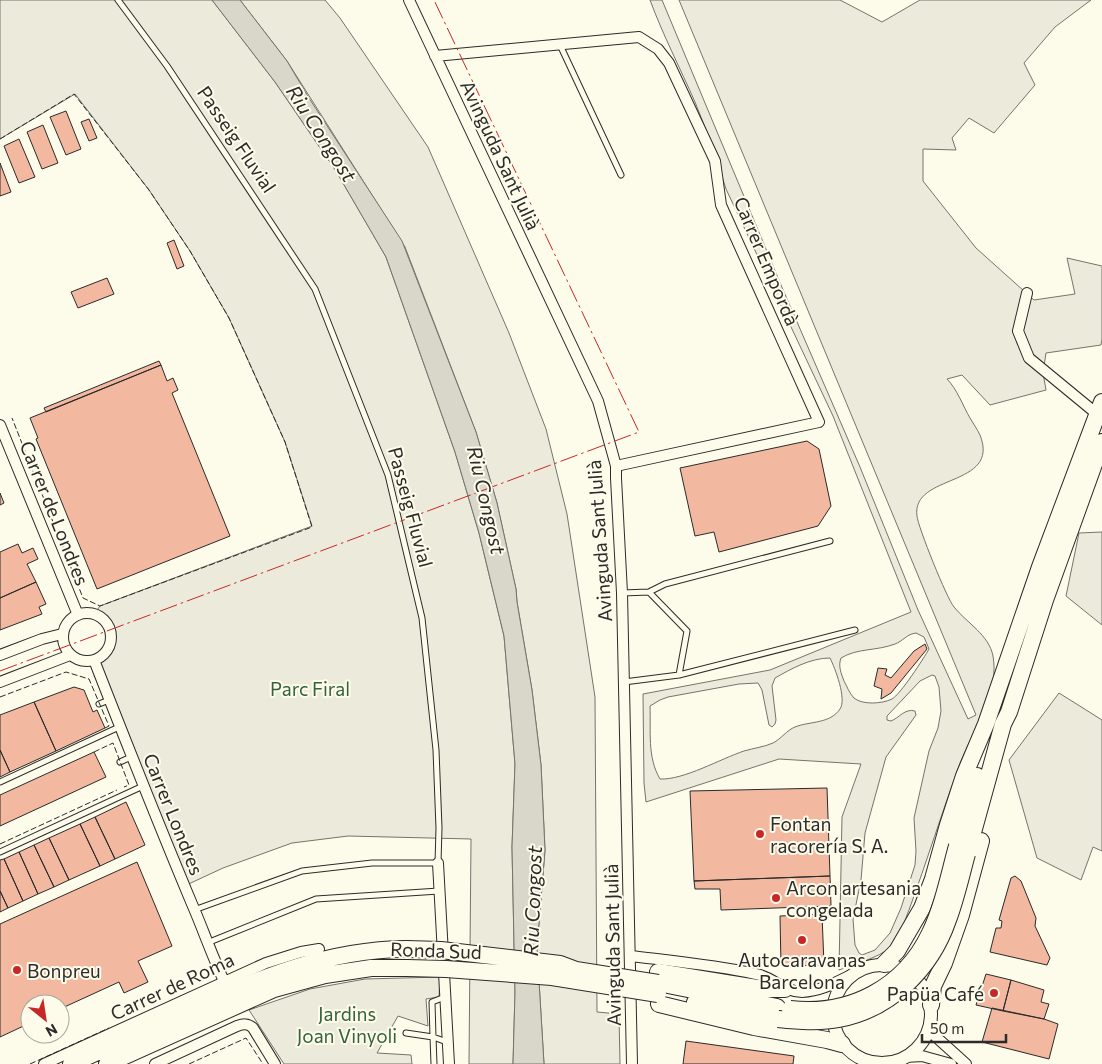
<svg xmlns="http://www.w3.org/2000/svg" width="1102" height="1064" font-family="Commissioner,sans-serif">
	<rect width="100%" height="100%" fill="#fdfbea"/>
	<!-- green -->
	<path fill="#ecebdb" stroke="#74746e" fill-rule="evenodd" d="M0 0H212L275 82 336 171 386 257 455 452 479 533 504 636 515 764 512 847 515 992 513 1064H469L471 839 348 836 292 843 223 868 180 888 143 786 94 660C115 648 117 626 94 614L100 606 312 526 285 442 229 318 190 251 149 190 75 94 0 139Z
		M240 0H325L340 18 428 147 509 333 546 429 567 514 595 697 597 1012 619 1014 620 1064H544L537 948 545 850 541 765 532 690 517 602 516 589 497 503 476 432 405 247 287 61Z
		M650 0H662L781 285 860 467 918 610 968 719 976 715 679 0H840L882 22 920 0H1091L1055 27 1024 63 1035 85 994 133 969 118 952 138 956 150 923 149V181L976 248 1034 300 1075 294 1067 258 1102 266V339L1101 345 1046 353 1043 373 1046 390 990 405 962 375 947 379C957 389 963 406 970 418 973 423 977 429 980 435 1001 488 911 473 917 516 918 527 947 599 954 607 967 623 989 635 993 656 996 671 992 691 987 705 979 725 968 743 960 763 942 812 927 861 909 910 905 919 899 941 891 947 878 958 855 964 839 970L842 817 861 764 779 759 646 802 644 783 643 694 770 670 911 612 833 416 726 189C717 160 707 131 695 102 680 68 663 35 650 0ZM916 633 924 637 929 649C924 658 900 695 892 699 882 704 862 705 854 698 849 693 847 686 844 681 841 673 838 666 841 658 857 648 877 651 895 644 903 641 907 634 916 633ZM830 658C835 668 847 699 840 709 830 724 810 721 795 727 787 730 781 739 773 743 764 747 754 748 744 751 720 759 684 780 660 779 647 757 651 731 650 706L660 700 668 697 739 684 758 683 762 690 769 725 772 727 775 724 776 720 772 686 775 678C791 669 810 658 830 658ZM932 675 935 676 939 687 941 711 938 728 929 751 914 818 916 851 915 865 901 908 890 933 875 950 862 955 859 953 855 945 853 919 861 880 865 833 886 757 916 715 915 711C905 708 899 718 891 721L887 720V716L920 681Z
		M1102 532V625L1066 596 1079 533Z
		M1059 693 1102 720V851L1093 847 1081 880 1037 858 1009 760Z
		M440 977 439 997 426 999 428 1026 398 1016 377 1053 411 1055 412 1064H284L249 1010 310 989 365 979Z"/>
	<!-- water -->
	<path fill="#d8d7c9" stroke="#74746e" d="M212 0H240L287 61 309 98 402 241 476 432 497 503 516 589 517 602 532 690 541 765 545 850 537 948 544 1064H513L515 992 512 847 515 764 504 636 479 533 455 452 386 257 336 171 275 82Z"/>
	<!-- building -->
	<path fill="#f2b8a0" stroke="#2b2b2b" d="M66 111 81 149 66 155 50 117Z
		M89 119 97 138 89 141 81 122Z
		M43 125 58 163 42 169 27 132Z
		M19 139 35 177 19 183 4 146Z
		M0 163 11 192 0 196Z
		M174 240 184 266 177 269 167 243Z
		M107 278 114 294 78 308 71 292Z
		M159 361 161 365 46 412 44 408Z
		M161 365 167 381 173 378 178 390 172 393 230 536 97 589 36 439 38 438 30 418Z
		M807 441 819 449 831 506 818 526 719 552 714 532 695 536 680 468Z
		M0 493 4 503 0 505Z
		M18 544 22 553 33 548 38 559 27 564 36 582 0 598V552Z
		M36 582 46 604 39 607 42 614 0 630V598Z
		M925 644 927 649 891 693 881 699 882 689 874 686 878 668 887 669 885 675 891 678 914 651Z
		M74 687 84 690 93 712 97 710 105 728 56 751 34 702Z
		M34 702 56 751 10 772 0 750V715Z
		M0 750 10 772 0 777Z
		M94 752 106 777 0 826V795Z
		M827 788 830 876 694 881 690 791Z
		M126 802 145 845 115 859 95 817Z
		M95 817 115 859 100 866 80 824Z
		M80 824 100 866 69 880 49 838Z
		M49 838 69 880 54 887 34 845Z
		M34 845 54 887 38 894 19 852Z
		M19 852 38 894 23 901 4 859Z
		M4 859 23 901 8 908 0 891V860Z
		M137 862 172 946 138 961 148 982 124 993 119 982 60 1009V1004H30V1023L0 1037V924Z
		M830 876 831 906 721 910 720 889H695L694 881Z
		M1015 876 1021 881 1036 918 1035 926 1050 958 1047 965 990 952 996 928H1001L1002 921 999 920 1011 878Z
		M0 891 8 908 0 912Z
		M822 914 824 965 781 966 780 916Z
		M986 974 1011 980 1003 1011 976 1005Z
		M1011 980 1044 990 1041 1002 1049 1004 1044 1019 1003 1011Z
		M992 1008 1044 1019 1058 1024 1049 1059 982 1042Z
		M686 1041 794 1056 793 1064H683Z"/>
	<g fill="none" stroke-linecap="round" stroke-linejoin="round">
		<defs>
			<path id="service" d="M118 0 167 66 315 289 388 475 422 618 436 750 439 828 438 863H372L302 871 194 910
				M560 45 621 175
				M649 592 665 584 830 541
				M622 593 649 592 687 631 679 675
				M624 682 679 675 855 630
				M99 704 109 700
				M120 762 131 757
				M0 782 119 727
				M0 852 143 786
				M207 943 316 899 439 891
				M445 997 432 1002 433 1037 447 1042
				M406 1033 433 1037 434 1064"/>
			<path id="minor" d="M409 0 598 401 616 466V478L622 593 632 1064
				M435 56 639 37 658 49 669 63 715 161 721 205 819 422 616 466
				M1027 293 1018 331 1029 358 1097 414
				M0 425 78 615
				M63 637a24 24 0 1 1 48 0a24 24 0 1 1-48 0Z
				M0 655 42 639 62 634
				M94 660C126 742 158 823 192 904 203 929 212 956 224 981
				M0 682 70 655
				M438 863 449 1064
				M631 956C672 961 715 965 756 974 773 977 784 992 802 992 820 991 833 984 849 976
				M931 1020 935 1036 966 1064
				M905 1057 922 1056 951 1064
				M44 1064 266 963 301 952 319 949
				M155 1064 237 1026C243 1024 248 1023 253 1028L275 1064"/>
			<path id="tertiary" d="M833 1014a49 49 0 1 1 98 0a49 49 0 1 1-98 0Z"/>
			<path id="trunk" d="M957 846 977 776
				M967 854 1003 724 1009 712 1045 600 1102 442
				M884 964 897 951 922 908 933 879 948 825 964 776 986 724 1040 567 1102 402
				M658 972 763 989H785
				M658 983 777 1007
				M695 1002 778 1019
				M659 1004 754 1027 827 1040 842 1044
				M931 1005 933 986 944 963 961 915 981 841
				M71 1064C107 1048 143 1031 179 1015 251 981 326 949 407 949
				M107 1064 274 989 325 975 371 968H407"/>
		</defs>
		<!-- service casing -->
		<use href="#service" stroke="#2b2b2b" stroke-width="7"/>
		<!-- minor casing -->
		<use href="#minor" stroke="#2b2b2b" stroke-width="12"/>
		<!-- tertiary casing -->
		<use href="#tertiary" stroke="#2b2b2b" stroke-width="14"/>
		<!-- trunk casing -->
		<use href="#trunk" stroke="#2b2b2b" stroke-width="18"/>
		<!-- service -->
		<use href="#service" stroke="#fdfbea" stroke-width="5"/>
		<!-- minor -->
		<use href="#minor" stroke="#fdfbea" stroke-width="10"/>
		<!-- tertiary -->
		<use href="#tertiary" stroke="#fdfbea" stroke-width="12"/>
		<!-- trunk -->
		<use href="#trunk" stroke="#fdfbea" stroke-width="16"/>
		<defs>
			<path id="trunk-bridge" d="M407 949 441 950 560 964 576 970 658 983
				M407 968 446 969 552 977 658 994
				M790 1009C849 1016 904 988 930 933 943 906 949 875 957 846
				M778 1019C798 1021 819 1023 839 1019 891 1009 931 969 948 920 956 899 961 876 967 854"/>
		</defs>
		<!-- trunk-bridge casing -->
		<use href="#trunk-bridge" stroke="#2b2b2b" stroke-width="18" stroke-linecap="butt"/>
		<!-- trunk-bridge -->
		<use href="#trunk-bridge" stroke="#fdfbea" stroke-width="16"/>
		<!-- fence -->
		<path stroke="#2b2b2b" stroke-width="1" stroke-dasharray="6 2.5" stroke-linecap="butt" d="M0 139 74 94 149 190 190 251 229 318 285 442 312 527 100 606 83 598 12 418
			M0 697 66 672 89 679 109 726 105 728
			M94 752 113 743 129 785 124 787
			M0 844 117 790
			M30 1064 109 1028
			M189 1064 246 1038 263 1064"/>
		<!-- power -->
		<path stroke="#c62828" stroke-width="1" stroke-dasharray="18 4 2.5 4" stroke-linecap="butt" d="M0 671 639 432 434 0"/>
	</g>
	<!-- markers -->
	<g fill="#c62828" stroke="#fdfbea" stroke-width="2">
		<circle cx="760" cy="834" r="5"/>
		<circle cx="776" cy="898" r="5"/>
		<circle cx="802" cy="940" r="5"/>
		<circle cx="17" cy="970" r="5"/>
		<circle cx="994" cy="993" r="5"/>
	</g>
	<g text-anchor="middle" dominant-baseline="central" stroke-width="4" stroke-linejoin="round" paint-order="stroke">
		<!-- street labels -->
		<g font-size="19" fill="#2b2b2b" stroke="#fdfbea">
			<text transform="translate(237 139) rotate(56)">Passeig Fluvial</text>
			<text transform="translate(501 155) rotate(65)">Avinguda Sant Julià</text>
			<text transform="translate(767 261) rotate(67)">Carrer Empordà</text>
			<text transform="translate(411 507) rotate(75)">Passeig Fluvial</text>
			<text transform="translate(55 513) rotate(68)">Carrer de Londres</text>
			<text transform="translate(599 541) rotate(-94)">Avinguda Sant Julià</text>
			<text transform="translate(174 814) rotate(68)">Carrer Londres</text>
			<text transform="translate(612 945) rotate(-91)">Avinguda Sant Julià</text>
			<text transform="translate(436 950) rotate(2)">Ronda Sud</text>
			<text transform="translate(172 986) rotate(-25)">Carrer de Roma</text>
		</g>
		<!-- park labels -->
		<g font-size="19" fill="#34623c" stroke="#fdfbea">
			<text x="310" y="688">Parc Firal</text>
			<text x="347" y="1013">Jardins<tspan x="347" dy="22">Joan Vinyoli</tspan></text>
		</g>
		<!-- poi labels -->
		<g font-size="19" fill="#2b2b2b" stroke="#fdfbea" text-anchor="start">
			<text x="770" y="823">Fontan<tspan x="770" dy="22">racorería S. A.</tspan></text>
			<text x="786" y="887">Arcon artesania<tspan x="786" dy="22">congelada</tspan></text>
			<text x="802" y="959" text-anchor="middle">Autocaravanas<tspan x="802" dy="22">Barcelona</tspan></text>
			<text x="27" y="970">Bonpreu</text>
			<text x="984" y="993" text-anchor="end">Papüa Café</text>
		</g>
		<!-- water labels -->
		<g font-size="20" font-style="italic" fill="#2b2b2b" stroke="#fdfbea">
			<text transform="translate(322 133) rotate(57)">Riu Congost</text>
			<text transform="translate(487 500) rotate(77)">Riu Congost</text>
			<text transform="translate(532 901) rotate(-88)">Riu Congost</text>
		</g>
	</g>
	<!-- north arrow -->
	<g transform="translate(45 1019) rotate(150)"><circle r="24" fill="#fdfbea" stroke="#a9a89e"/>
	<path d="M0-4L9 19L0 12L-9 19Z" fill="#c62828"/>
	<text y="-8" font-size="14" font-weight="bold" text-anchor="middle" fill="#2b2b2b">N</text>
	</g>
	<!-- scale -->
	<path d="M922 1034v8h84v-8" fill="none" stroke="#2b2b2b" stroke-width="2.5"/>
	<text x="930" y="1034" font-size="15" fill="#2b2b2b" stroke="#fdfbea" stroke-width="4" paint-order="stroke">50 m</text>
</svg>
